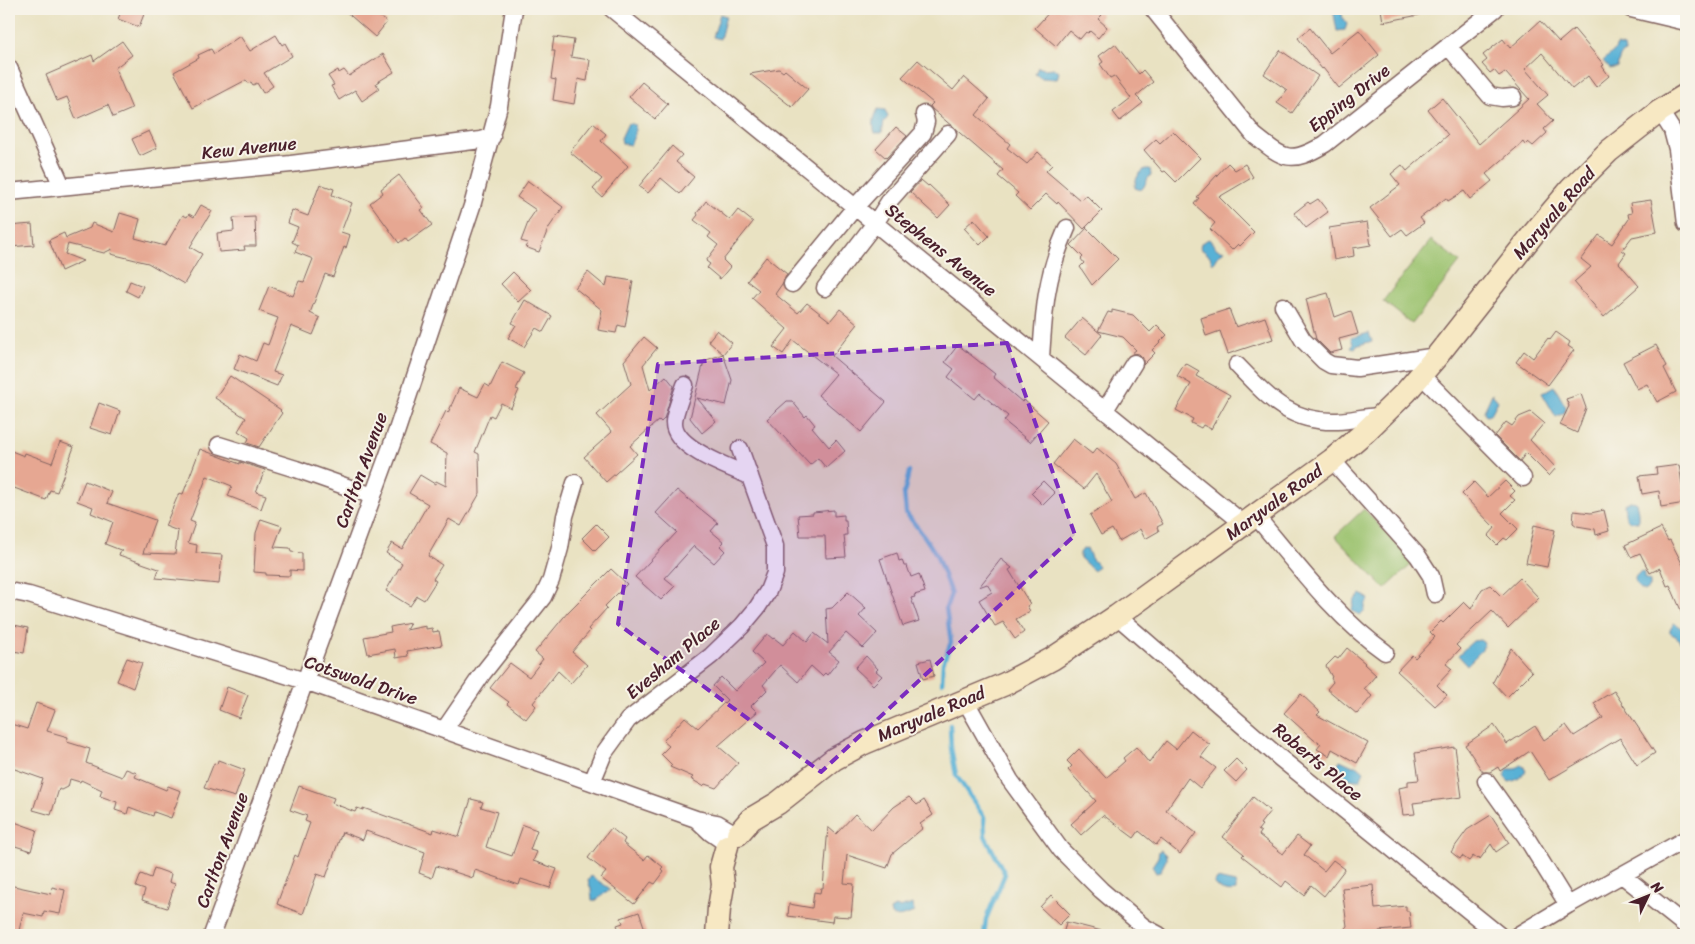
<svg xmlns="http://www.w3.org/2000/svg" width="1695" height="944" font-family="Sriracha,sans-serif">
	<rect width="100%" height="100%" fill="#f7f3e8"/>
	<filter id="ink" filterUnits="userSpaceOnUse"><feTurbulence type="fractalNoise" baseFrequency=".02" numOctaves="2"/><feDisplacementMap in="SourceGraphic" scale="10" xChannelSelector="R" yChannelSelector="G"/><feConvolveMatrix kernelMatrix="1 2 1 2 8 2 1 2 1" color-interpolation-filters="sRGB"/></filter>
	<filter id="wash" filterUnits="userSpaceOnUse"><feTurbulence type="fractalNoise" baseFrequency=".0096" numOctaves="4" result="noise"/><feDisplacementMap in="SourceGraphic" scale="20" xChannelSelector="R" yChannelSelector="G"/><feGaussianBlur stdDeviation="1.12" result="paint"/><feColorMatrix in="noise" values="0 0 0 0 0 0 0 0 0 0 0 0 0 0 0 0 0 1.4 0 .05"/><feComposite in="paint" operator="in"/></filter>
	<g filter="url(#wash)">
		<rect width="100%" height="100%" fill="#e9e2c2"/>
		<!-- green -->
		<path fill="#9bc26e" stroke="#72704c" d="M1431 240 1460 262 1412 324 1383 301Z
			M1364 509 1414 562 1385 589 1335 536Z"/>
		<!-- water -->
		<path fill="#59b1d6" stroke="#526880" d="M1333 9H1341L1343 19 1347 24 1345 30 1337 31Z
			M720 14 726 16 720 39 713 37Z
			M1617 45 1624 47 1625 52 1620 56 1617 67 1610 69 1603 61 1614 51Z
			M1038 67 1044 69 1054 68 1059 72 1057 79 1042 78 1035 74Z
			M878 109 885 110 888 117 884 122 882 133H875C872 124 874 117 878 109Z
			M628 123 635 125V134L630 145 622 143 621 138Z
			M1145 169H1150L1151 175C1146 179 1146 186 1141 190L1135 188C1135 179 1138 174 1145 169Z
			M1209 239 1217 249 1225 251 1218 255 1215 262H1212L1210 256 1200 248 1201 243Z
			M1369 333 1372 341 1356 346 1355 348 1351 347 1353 344 1351 338Z
			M1554 386 1566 407 1565 412 1556 417 1542 393Z
			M1492 394 1498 401 1491 414 1487 416 1485 415 1484 411Z
			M1630 501 1636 502 1638 512V522C1623 521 1626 517 1624 504Z
			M1087 548 1091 558 1098 566 1094 571 1080 558V553L1083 549Z
			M1641 571 1644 573V578L1650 581V587L1645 591 1639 588 1635 582V577Z
			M1361 594 1369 599 1365 605V610L1360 615 1352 611 1354 601Z
			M1674 623 1685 631 1686 642H1680L1677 637 1670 633V630Z
			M1480 640 1484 643 1482 650 1467 665 1458 655 1473 641Z
			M1340 760 1353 766H1358L1364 771 1360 780C1351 781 1342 776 1336 769Z
			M1522 764 1526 771C1522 777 1516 781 1509 782L1504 776 1508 769H1515Z
			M1161 850 1166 855V860L1160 872 1156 873 1152 866 1158 857 1159 851Z
			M591 876 609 888V890L595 901 592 900 591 889 588 881Z
			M1217 879 1235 883 1236 886V891C1227 893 1219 890 1214 884Z
			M913 904 914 912C906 915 899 919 891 915L890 910 895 907 899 908Z"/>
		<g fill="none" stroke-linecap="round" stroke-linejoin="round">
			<!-- stream -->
			<path stroke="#59b1d6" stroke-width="4.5" d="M909 472 904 493 906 513 924 536 936 554 951 594 946 608 951 642 943 663 942 683
				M950 725 951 748 956 775 984 817 985 836 1005 874 986 919 984 935"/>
		</g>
		<g id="blocks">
			<!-- building -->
			<path fill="#e6a792" d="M122 9H146L139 27 118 19Z
				M343 9H370L387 22 375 37Z
				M1052 9H1095L1102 15 1098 19 1107 27 1098 38 1090 31 1088 33 1086 32 1080 39 1069 30 1056 46 1035 28Z
				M1381 9H1418L1419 15 1383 22Z
				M1540 21 1559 42 1574 29 1604 65 1602 66 1609 76 1596 87 1588 76 1572 89 1542 53 1525 69 1548 95 1537 104 1553 121 1544 129 1547 133 1533 146 1528 142 1525 145 1523 142 1486 174 1492 181 1470 199 1464 191 1448 201 1446 198 1420 218 1424 223 1407 235 1402 229 1392 236 1370 208 1400 185 1391 174 1402 165 1407 171 1448 135 1428 110 1442 98 1479 144 1529 99 1505 72 1499 76 1494 70 1490 73 1482 64 1487 60 1483 55 1503 39 1510 48Z
				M1310 28 1330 53 1359 30 1379 55 1339 88 1323 68 1322 69 1298 38Z
				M276 35 282 45 285 43 292 56 264 73 273 86 263 93 257 83 253 85 251 82 248 83 246 80 193 108 174 72 199 58 198 55 211 49 214 54 240 36 250 51Z
				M554 37 574 40 571 57 590 60 587 81 578 79 574 104 553 100 556 80 551 79 555 51H552Z
				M122 41 132 55 115 68 132 109 113 117 108 105 76 119 67 97 57 101 46 75 92 55 94 61Z
				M1115 44 1139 74 1143 70 1153 82 1136 96 1143 103 1120 121 1113 112 1131 98 1114 76 1110 78 1100 64 1103 62 1099 56Z
				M1280 50 1318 76 1292 113 1277 103 1287 90 1264 74Z
				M383 54 394 72 376 83 379 89 362 101 355 90 339 100 331 86 334 85 328 76 338 70 339 73 344 70 349 76Z
				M918 60 953 90 964 77 989 99 976 115 1010 144 1007 148 1027 164 1038 152 1052 165 1046 171 1080 200 1086 195 1102 211 1084 229 1058 202 1057 204 1046 194 1030 210 1015 196 1018 193 998 176 1003 170 932 109 930 106 933 103 902 77Z
				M779 69 783 72 785 70 808 89 792 107 750 74Z
				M642 82 668 104 655 119 629 97Z
				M593 123 606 134 601 141 628 166 602 197 593 189 602 179 570 152Z
				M896 127 907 136 886 158 876 149Z
				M149 131 157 148 140 156 132 139Z
				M1173 131 1200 158 1176 182 1165 171 1163 172 1144 150 1156 139 1160 143Z
				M672 146 682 155 676 162 694 177 680 194 661 178 648 193 639 186Z
				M1228 163 1235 170 1245 164 1253 177 1219 197 1254 232 1240 246 1238 244 1232 250 1210 229 1215 223 1194 204 1199 198 1197 197Z
				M399 175 424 208 421 210 432 225 408 242 405 238 399 243 370 203 383 193 381 189Z
				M921 180 928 186 929 185 950 205 938 218 910 192Z
				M528 181 563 207 548 229 539 252 525 247 528 243 521 241 529 220 536 210 517 197Z
				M320 184 334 189 332 195 352 203 341 232 350 235 346 248 344 247 333 277 325 274 310 313 320 318 313 335 291 326 273 372 282 375 277 386 234 369 240 354 256 361 263 343 268 345 278 318 259 311 269 286 293 296 299 281 304 282 313 259 295 252 298 245 292 242 298 227 288 223 292 210 308 216Z
				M1318 199 1328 212 1306 228 1294 213 1308 202 1310 204Z
				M1651 200 1657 232 1632 237 1622 250 1626 253 1619 263 1639 286 1604 317 1574 282 1591 267 1581 259 1599 235 1612 244 1629 219 1628 214 1632 213 1630 203Z
				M706 201 730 220 738 210 753 222 723 260 730 267 720 279 707 268 710 264 706 261 718 245 708 237 711 233 694 220 698 215 697 213Z
				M201 205 212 211 190 247 202 254 184 284 148 263 111 254 112 249 104 253 68 244 65 254 83 261 61 271 49 240 64 233 66 238 90 228 92 223 114 232 120 213 140 219 135 238 165 246 183 215 187 217 189 214 194 217Z
				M255 217 256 246H244L245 250 219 252 217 233 234 231 233 218Z
				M974 219 989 236 980 245 964 228Z
				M1367 222 1371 245 1353 248 1354 256 1334 260 1329 228Z
				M32 224 34 245 9 247V226Z
				M1087 228 1118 259 1092 285 1080 267 1084 263 1081 259 1083 257 1071 245Z
				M766 257 787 274 782 284 775 294 798 313 807 303 830 321 840 309 858 324 832 356 886 402 861 432 818 395 836 374 793 340 783 354 773 347 787 329 752 298 759 290 747 281Z
				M513 272 531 290 518 302 501 284Z
				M588 272 606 287 608 277 633 281 625 327 618 325 616 333 598 330 602 310 575 288Z
				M130 281 143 286 138 297 126 291Z
				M1328 293 1335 317 1351 311 1358 334 1339 339 1342 350 1330 353 1316 339 1306 299Z
				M525 300 552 316 543 332 536 328 524 347 508 338 516 325 512 323Z
				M1229 309 1236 327 1265 317 1273 339 1228 354 1220 331 1206 336 1201 318Z
				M1112 310 1133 315 1150 332 1157 325 1167 335 1152 350 1155 353 1143 365V358L1139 354 1132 353 1136 350 1123 337 1098 331 1108 312 1112 313Z
				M1082 318 1102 335 1086 355 1065 338Z
				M717 330 732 343 723 354 708 341Z
				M1556 332 1570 342 1568 346 1574 350 1548 385 1516 362 1524 351 1533 358 1548 338 1550 340Z
				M644 337 657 348 643 365 650 390 666 376 674 386 664 419 661 422 659 420 630 446 637 454 606 482 584 457 612 432 597 415 631 384 624 361Z
				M958 345 995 374 993 377 1022 402 1024 400 1048 421 1030 442 1004 421 1008 416 980 393 975 399 948 377 954 369 945 362Z
				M1656 345 1667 366 1664 368 1676 392 1657 402 1647 384 1637 389 1623 362Z
				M723 354 732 380 726 405 697 398 716 421 702 433 690 418 704 361Z
				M502 362 524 373 516 389 519 390 511 408 501 403 494 417 490 415 475 452 479 454 480 493 461 526 449 519 428 556 442 565 433 579 436 581 424 600 417 596 410 606 386 591 402 563 386 553 392 543 402 549 428 504 409 493 420 475 435 484 436 481 446 486 447 453 430 444 446 411 448 413 459 388 478 397 485 384 490 387Z
				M1185 363 1199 371 1196 376 1230 395 1211 429 1203 425 1201 428 1191 423 1193 419 1176 410 1191 384 1177 376Z
				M230 376 281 410 280 411 282 413 259 447 247 443 249 438 238 431 246 418 215 398Z
				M1581 394 1586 408 1577 433 1560 425 1569 406 1566 399Z
				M787 401H792L805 417 807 415 815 425 812 427 829 447 836 440 845 451 826 468 818 458 810 465 767 419Z
				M99 403 120 411 112 435 90 428Z
				M1531 412 1544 423 1530 440 1556 468 1549 476 1526 453 1520 461 1495 436 1506 422 1512 426 1519 417Z
				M1073 439 1092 454 1097 448 1116 464 1135 499 1146 493 1163 524 1157 527 1159 531 1145 539 1140 529 1119 541 1112 529 1101 535 1090 515 1112 502 1096 474 1084 489 1053 464Z
				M60 442 74 447 57 492 50 490 46 500 9 486V450L24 456 25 453 52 463Z
				M200 449 240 464V462L265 470 256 492 266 495 261 509 228 496 232 486 207 476 190 521 195 523 188 543 197 545 196 553 222 555 219 584 156 578 159 569 119 555 120 552 123 551 105 544 113 522 91 513 93 507 77 501 85 481 112 492 107 503 155 520 143 553 175 554 178 531 165 526 179 493 183 494Z
				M1679 465 1685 503 1661 507 1659 491 1642 494 1639 476 1657 474 1656 468Z
				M1043 481 1055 493 1043 505 1031 493Z
				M1505 481 1515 491 1510 496 1515 500 1502 513 1518 529 1507 540 1504 538 1497 545 1488 536 1495 528 1462 494 1474 482 1488 497Z
				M677 490 718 523 711 531 724 542 720 546 725 551 714 563 694 546 665 578 675 586 661 600 635 577 677 532 656 513Z
				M834 510V516L844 515V521H846L847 535H844L846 557 826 558 825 536H800L798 515 813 514V512Z
				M1604 510 1609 531 1596 535 1595 529 1577 526 1573 523 1574 511 1591 513Z
				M261 519 282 526 274 547 290 548 291 552 302 553V571L290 570V576L266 575V573L254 572 256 533Z
				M596 524 609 537 595 551 582 538Z
				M1534 525 1555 530 1547 567 1526 563Z
				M1661 528 1668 541 1670 540 1686 571V622L1670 585 1667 586 1660 568 1650 573 1640 553 1631 557 1625 545Z
				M897 553 899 561 902 560 904 566H907L911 577 919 574 925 592 914 595 915 597 911 598 919 621 903 626 880 559Z
				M1001 559 1012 568 1009 570 1030 604 1027 606 1030 611 1016 619 1024 632 1015 639 1003 622 995 626 979 600 992 592 987 584 979 587Z
				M611 569 627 584 605 606 607 608 588 629 590 631 572 652 587 665 571 683 558 671 533 703 536 706 526 719 507 704 509 702 490 688 510 663 529 677 543 659 535 652 568 612Z
				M1520 578 1539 598 1508 628 1492 611 1456 645 1460 649 1446 664 1452 669 1437 685 1447 695 1435 706 1397 671 1412 655 1415 658 1435 637 1430 632 1441 621 1443 623 1464 602 1471 609 1482 589 1490 585 1501 596Z
				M848 592 866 608 859 616 877 633 863 648 846 633 829 652 839 660 827 675 825 673 822 676 811 666 798 682 780 665 763 685 767 690 751 706 757 712 718 746 738 763 716 788 705 784 703 786 691 779 693 777 670 767 672 765 661 754 669 746 663 741 685 717 698 728 727 700 713 686 721 677 735 691 764 663 752 652 767 634 773 639 774 638 783 645 795 631 807 642 814 633 828 644 826 609 832 608Z
				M410 623 406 630 426 626V629L432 628 433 632 439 631 442 645 407 651 408 656 396 658 395 649 368 654 364 637 391 632 390 627Z
				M14 625 28 628 24 653 9 650Z
				M1347 648 1365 663 1364 664 1376 675 1364 689 1372 696 1357 714 1327 689 1333 682 1331 678 1332 677 1326 666 1335 657 1338 659Z
				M1511 648 1532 672 1507 697 1493 682Z
				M866 656 878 669 876 671 882 676 873 685 855 668Z
				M127 658 142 663 133 688 117 681Z
				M930 659 934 676 923 679 918 662Z
				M227 687 248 695 239 718 219 710Z
				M1614 691 1655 753 1637 765 1620 738 1549 780 1530 751 1500 771 1498 767 1490 772H1483L1465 745 1494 725 1507 744 1535 726 1544 740 1566 725 1574 736 1603 718 1594 703Z
				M1301 694 1320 712 1317 715 1368 743 1357 763 1332 749 1329 756 1317 749 1321 744 1314 740 1284 713Z
				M36 703 55 710 47 731 68 737 67 742 90 749 86 763 122 777 126 769 137 773 135 777 166 790 168 786 181 791 171 818 154 812 153 816 129 807 127 814 115 810 117 802 100 796 102 790 81 780 80 782 70 779 68 787 62 790 59 789 51 815 33 810 43 779 9 767V731L11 724 27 729Z
				M1191 730 1210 745 1201 757 1216 768 1200 788 1188 778 1166 810 1196 833 1180 854 1161 839 1156 845 1139 831 1134 838 1103 815 1081 835 1071 824 1096 801 1068 770 1072 766 1067 761 1079 749 1106 778 1125 761 1123 758 1136 747 1149 763 1166 741 1176 749Z
				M1455 747 1462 797 1413 803 1415 814 1403 815 1399 788 1408 786V781L1419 780 1415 753Z
				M1236 759 1247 770 1236 782 1224 771Z
				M218 760 245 770 235 797 204 788 214 763 217 764Z
				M299 786 334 798 332 803 355 812 357 808 363 810V808L433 833 434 829 459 837 471 799 483 802 481 807 497 812 486 847 512 856 523 825 537 830 530 850 537 852 533 861 557 869 550 888 521 879 519 885 475 870 473 878 436 866 432 878 419 873 425 852 366 831 363 840 342 832 326 877 317 874 303 914 277 904 295 855 298 857 310 823 305 821 307 816 290 810Z
				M909 797 917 805 924 800 933 815 920 824 923 828 892 854 887 868 847 855 844 883 854 884 851 917 833 916 832 922 788 916 789 904 812 908 814 892 820 893 821 888H823L828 827 836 834 855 814 872 830 894 807Z
				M1253 797 1270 811 1260 824 1262 825 1258 830 1261 832 1259 835 1283 854 1297 836 1310 846 1304 855 1324 871 1333 860 1345 869 1324 896 1311 885 1304 895 1286 881 1282 887 1242 856 1244 854 1223 837Z
				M1491 815 1509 843 1496 852 1491 844 1480 859 1479 857 1477 859 1473 856 1469 861 1462 856 1460 859 1451 852 1467 830Z
				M9 820 37 830 31 851 9 844Z
				M611 828 625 839 623 843 644 860 648 855 663 867 661 869 664 872 655 884 651 882 634 904 601 878 606 872 588 858Z
				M154 868 171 874 169 882 175 884 167 908 142 900 145 890 136 887 141 874 151 878Z
				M9 885 51 894 52 887 65 890 60 914 44 911 43 917 23 913 18 935H9Z
				M1373 885 1375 909 1406 906V911H1409L1411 928 1379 931V935H1339L1347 926 1342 888Z
				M1051 895 1070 914 1059 925 1040 907Z
				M639 912 647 935H621L617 925 623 923 621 918Z
				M1066 922 1102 931 1101 935H1063Z"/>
		</g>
	</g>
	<g filter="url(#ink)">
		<use href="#blocks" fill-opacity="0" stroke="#826360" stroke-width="1"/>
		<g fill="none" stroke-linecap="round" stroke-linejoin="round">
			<defs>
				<path id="street" d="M612 9 1244 524
					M1153 9 1254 135C1284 159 1290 165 1325 144L1495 9
					M1631 9 1686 22
					M1448 46 1490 96 1502 98 1513 97
					M9 68 62 186
					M1660 111 1672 130 1677 149 1686 224
					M9 192 291 164 481 140 492 137
					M792 284 856 206 923 133 926 122 924 114
					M825 288 876 222 890 200 948 134
					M1283 306 1303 340 1324 361 1331 365 1357 368 1437 356
					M1041 358C1044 308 1046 275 1067 228
					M1237 365C1268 397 1289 423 1338 421 1353 420 1367 416 1381 416
					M1421 375 1523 478
					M685 385C682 394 674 414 674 422 673 448 731 468 750 476
					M1105 410 1134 363
					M219 445 296 469 373 496
					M1332 460 1418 556 1431 576 1435 594
					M1255 515C1294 561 1336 618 1385 652
					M9 591 29 595 305 681 696 819 717 823 734 833
					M1117 616 1280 758 1499 935
					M965 700 1010 780 1061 850 1101 890 1144 927 1159 935
					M444 730 483 673 543 597 551 580 560 548 565 516 575 483
					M1486 781 1526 837 1568 905
					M592 782 604 753 628 720 711 656 742 626 757 608 768 591 775 573V546L740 449
					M696 819 711 833 727 844
					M1622 875 1686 926
					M212 935 396 433 472 206 499 106 514 9
					M1518 935 1568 905 1686 839"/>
				<path id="secondary" d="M738 834 751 819 778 803 834 759 864 743 1005 684 1052 659 1117 616 1332 460 1366 431 1406 392 1437 356 1534 233 1571 189 1609 151 1660 111 1686 95
					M717 935 719 908 723 885 721 867 727 846"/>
			</defs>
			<!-- street casing -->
			<use href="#street" stroke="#826360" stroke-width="19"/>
			<!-- secondary casing -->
			<use href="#secondary" stroke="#826360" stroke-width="25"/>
			<!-- street -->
			<use href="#street" stroke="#fff" stroke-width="16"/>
			<!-- secondary -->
			<use href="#secondary" stroke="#f7e8c3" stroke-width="22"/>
		</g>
	</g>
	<!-- marked area -->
	<path fill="#7b2cbf" fill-opacity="0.2" stroke="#7b2cbf" stroke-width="4" stroke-dasharray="10 6" stroke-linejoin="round" d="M1007 343 1075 535 821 772 618 624 658 364Z"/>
	<g text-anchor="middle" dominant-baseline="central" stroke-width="4" stroke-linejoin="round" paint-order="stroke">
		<!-- street labels -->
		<g font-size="18" fill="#4a1f2b" stroke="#f7f3e8">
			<text transform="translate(1349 98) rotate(-38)">Epping Drive</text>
			<text transform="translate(249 148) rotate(-6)">Kew Avenue</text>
			<text transform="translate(1554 213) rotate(-49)">Maryvale Road</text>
			<text transform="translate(941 250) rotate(39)">Stephens Avenue</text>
			<text transform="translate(361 470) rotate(-70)">Carlton Avenue</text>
			<text transform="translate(1274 502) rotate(-36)">Maryvale Road</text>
			<text transform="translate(673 658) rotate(-40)">Evesham Place</text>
			<text transform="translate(361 680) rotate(19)">Cotswold Drive</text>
			<text transform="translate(931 714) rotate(-23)">Maryvale Road</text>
			<text transform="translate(1318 762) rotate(40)">Roberts Place</text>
			<text transform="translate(222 850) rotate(-70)">Carlton Avenue</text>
		</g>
	</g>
	<!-- margin -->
	<rect width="1695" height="944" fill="none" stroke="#f7f3e8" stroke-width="30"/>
	<!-- north arrow -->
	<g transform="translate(1648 896) rotate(47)" stroke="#f7f3e8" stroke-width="4" paint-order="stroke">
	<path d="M0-4L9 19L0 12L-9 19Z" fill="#4a1f2b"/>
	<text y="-8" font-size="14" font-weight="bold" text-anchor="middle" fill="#4a1f2b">N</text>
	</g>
</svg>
